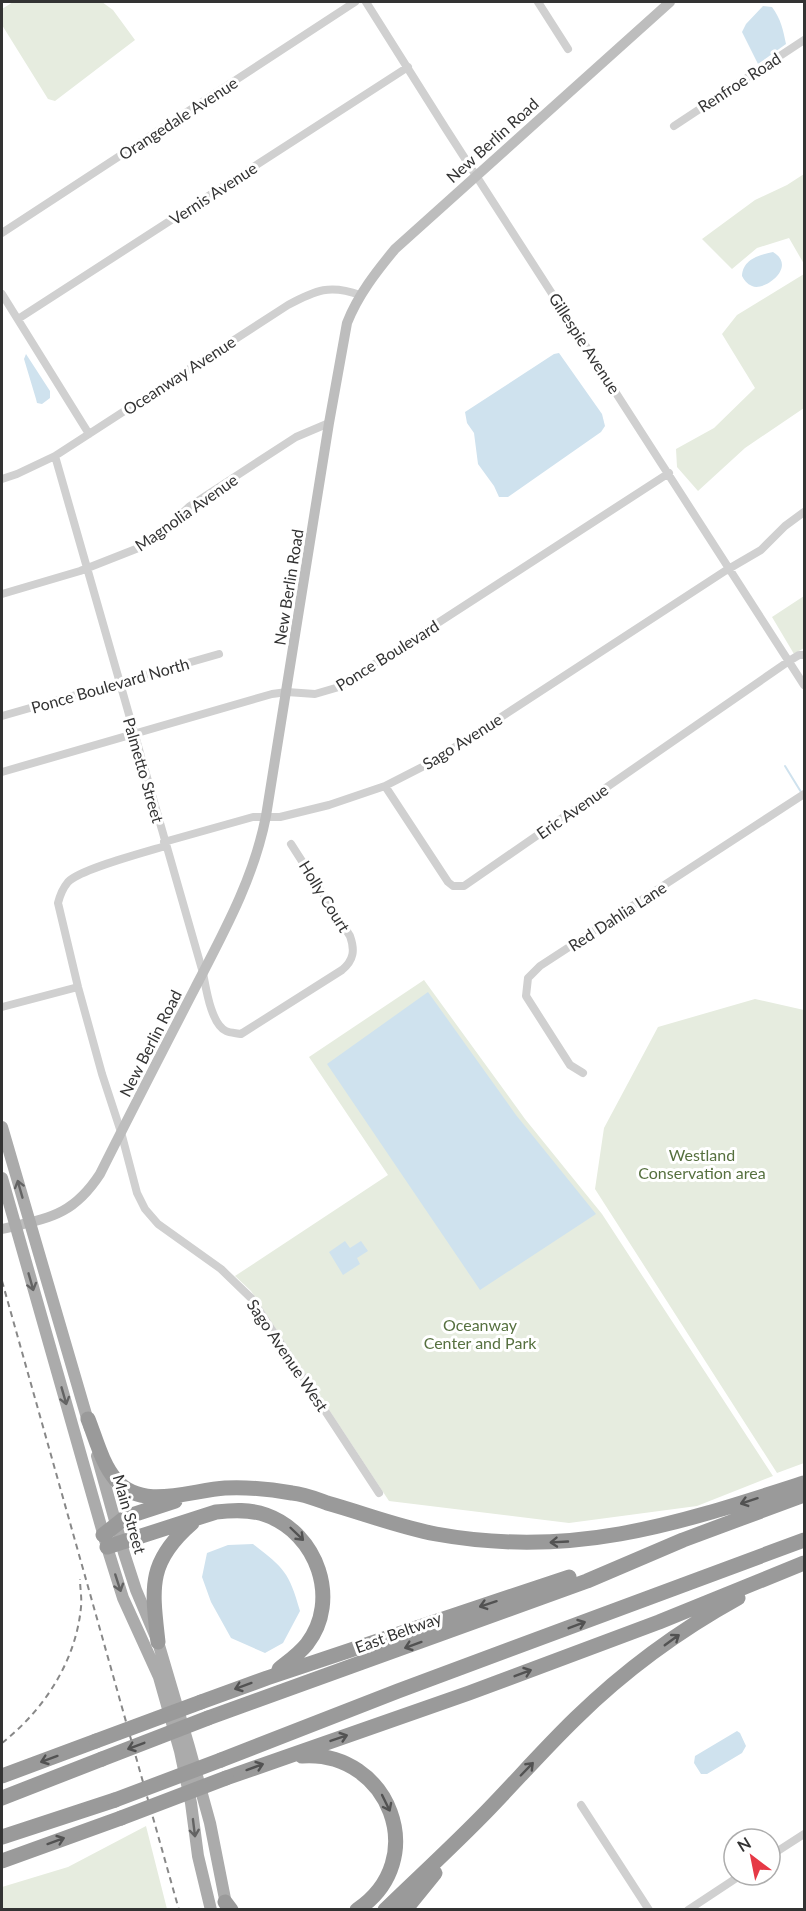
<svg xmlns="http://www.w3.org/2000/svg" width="806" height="1911" font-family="Lato,sans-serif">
	<rect width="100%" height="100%" fill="#fff"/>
	<!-- green -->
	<path fill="#e6ecdf" d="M13 2H102L113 10 135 40 55 101 48 99 2 25V9Z
		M804 174V264L789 238 757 248 732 269 702 239 755 200 787 185Z
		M804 274V408L745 448 698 491 677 467 676 449 714 428 755 388 722 334 737 315Z
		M804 596V648L794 654 772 617Z
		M424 980 525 1119 602 1214 773 1476 697 1506 569 1523 389 1501 251 1291 235 1276 388 1175 309 1057Z
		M755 999 804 1010V1463L777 1473 595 1189 604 1128 658 1027Z
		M146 1826 167 1909H2V1887L68 1867Z"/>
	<!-- water -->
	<path fill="#cfe2ee" d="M763 6 772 7C781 19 783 30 786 44L758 64 742 32 746 24Z
		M773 252C798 267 764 292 752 286 747 284 744 280 742 276 743 259 759 255 773 252Z
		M559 353 602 414 605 426 601 432 508 497H499L494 486 478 464 474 433 467 423 465 412 554 354Z
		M26 354 50 391V398L42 404 37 403 36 399 24 359Z
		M428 992 516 1115 596 1214 480 1290 327 1064Z
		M345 1241 350 1248 361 1241 368 1251 357 1258 360 1264 343 1275 329 1252Z
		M253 1544C284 1568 289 1572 300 1611L283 1643 265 1653 231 1638 211 1602 202 1577 207 1553 228 1545Z
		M737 1731 740 1733 746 1746 742 1753 707 1774H701L694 1763 695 1756Z"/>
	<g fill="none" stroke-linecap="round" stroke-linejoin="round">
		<!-- stream -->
		<path stroke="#cfe2ee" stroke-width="2" d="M785 766 801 792"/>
		<!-- street -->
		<path stroke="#d0d0d0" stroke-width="8" d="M366 2 446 129 804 685
			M538 2 568 49
			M674 126 804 40
			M2 233 355 2
			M2 294 89 434
			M18 319 408 67
			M55 456 203 973C206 988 211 1024 226 1031 230 1033 237 1033 241 1034L342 970C354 960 355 950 350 936L291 844
			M2 479 17 474 55 456 288 305C316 290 330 284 360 295
			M2 594 80 571 141 547 161 533 190 506 296 437 329 423
			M2 716 219 654
			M2 772 272 694 287 692 315 694 339 687 669 473
			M385 786 448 882 453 886H464L789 661 799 655H804
			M164 842 253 817H280L329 805 385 786 432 762 725 571 761 550 785 526 804 512
			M165 846C146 852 80 869 68 882 63 888 60 895 58 903L78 987 102 1074 121 1132 137 1193 145 1209 158 1224 221 1269 251 1298 379 1493
			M2 1007 78 987
			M583 1073 570 1065 526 996 528 978 540 966 804 794
			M581 1805 649 1910
			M770 1856 804 1834
			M688 1910 741 1875"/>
		<!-- secondary -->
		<path stroke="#bdbdbd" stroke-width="10" d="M2 1229C47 1218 72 1217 100 1174 131 1112 163 1050 195 988 224 932 254 878 266 816L329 423 347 323C358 295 376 272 395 249L670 2"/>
		<!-- primary -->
		<path stroke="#ababab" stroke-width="12" d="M2 1127 90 1428
			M2 1178 107 1547 123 1598 159 1677 180 1751 191 1803 198 1856 211 1910
			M97 1456 124 1553 136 1590 158 1642 189 1747 210 1823 227 1909"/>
		<!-- highway -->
		<path stroke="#9a9a9a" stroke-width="15" d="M88 1419C96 1439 102 1464 116 1480 142 1511 191 1490 225 1488 247 1487 270 1489 292 1493 304 1494 316 1499 327 1503 363 1513 399 1527 436 1534 573 1559 677 1524 804 1483
			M103 1535 126 1517 175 1501
			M107 1547 216 1512C233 1510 250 1509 266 1515 317 1533 341 1600 307 1644 299 1654 289 1661 279 1669
			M158 1642C152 1588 147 1562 192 1523
			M201 1702 267 1678 569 1577
			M208 1718 587 1581 683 1540 804 1495
			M302 1756C389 1750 432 1860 357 1910
			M221 1760 398 1691 804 1540
			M2 1776 96 1741
			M226 1778 469 1693 659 1622 804 1563
			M2 1798 102 1759
			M2 1837 115 1800
			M2 1861 121 1818
			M225 1902 231 1910
			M385 1910C419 1877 454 1845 487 1811 517 1780 545 1748 576 1718 623 1672 680 1630 738 1598
			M405 1910 435 1873"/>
		<!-- rail -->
		<path stroke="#888" stroke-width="2" stroke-dasharray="6 4.5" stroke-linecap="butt" d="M2 1281 179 1910
			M2 1743C44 1710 76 1661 81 1607 82 1598 80 1588 80 1579"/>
		<!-- highway-bridge -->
		<path stroke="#9a9a9a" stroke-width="15" d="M96 1741 201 1702
			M102 1759 208 1718
			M115 1800 221 1760
			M121 1818 226 1778"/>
	</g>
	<!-- one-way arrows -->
	<defs><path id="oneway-shaft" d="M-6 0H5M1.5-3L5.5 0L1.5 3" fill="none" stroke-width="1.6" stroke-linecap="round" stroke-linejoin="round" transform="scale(1.5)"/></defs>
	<g stroke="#636363">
		<use href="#oneway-shaft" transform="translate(20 1189) rotate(-106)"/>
		<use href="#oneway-shaft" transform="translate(31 1282) rotate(74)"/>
		<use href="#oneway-shaft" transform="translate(64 1396) rotate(74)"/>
		<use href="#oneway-shaft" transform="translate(118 1583) rotate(72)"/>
		<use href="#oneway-shaft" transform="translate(194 1828) rotate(83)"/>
	</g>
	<g stroke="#525252">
		<use href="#oneway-shaft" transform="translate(749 1501) rotate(162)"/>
		<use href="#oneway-shaft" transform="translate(297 1534) rotate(44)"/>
		<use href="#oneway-shaft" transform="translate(559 1542) rotate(177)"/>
		<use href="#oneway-shaft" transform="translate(488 1604) rotate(162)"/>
		<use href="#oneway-shaft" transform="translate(577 1625) rotate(-21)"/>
		<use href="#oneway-shaft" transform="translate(672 1640) rotate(-36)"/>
		<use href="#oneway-shaft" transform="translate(413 1645) rotate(160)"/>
		<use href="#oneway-shaft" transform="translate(523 1673) rotate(-21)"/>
		<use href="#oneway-shaft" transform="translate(243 1686) rotate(160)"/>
		<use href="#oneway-shaft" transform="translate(339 1738) rotate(-19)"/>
		<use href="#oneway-shaft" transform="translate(136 1746) rotate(159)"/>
		<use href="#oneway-shaft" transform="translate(49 1759) rotate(160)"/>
		<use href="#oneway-shaft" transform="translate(255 1767) rotate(-20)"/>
		<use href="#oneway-shaft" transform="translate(527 1769) rotate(-46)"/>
		<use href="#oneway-shaft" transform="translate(386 1803) rotate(64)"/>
		<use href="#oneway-shaft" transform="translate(56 1841) rotate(-20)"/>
	</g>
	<g text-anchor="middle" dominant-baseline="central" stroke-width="6" stroke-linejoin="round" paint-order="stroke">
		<!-- street labels -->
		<g font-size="16" fill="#333" stroke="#fff">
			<text transform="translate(739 82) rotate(-33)">Renfroe Road</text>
			<text transform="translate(178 118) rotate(-33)">Orangedale Avenue</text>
			<text transform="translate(492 140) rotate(-42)">New Berlin Road</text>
			<text transform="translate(213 193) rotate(-33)">Vernis Avenue</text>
			<text transform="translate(585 343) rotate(57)">Gillespie Avenue</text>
			<text transform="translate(179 375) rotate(-33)">Oceanway Avenue</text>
			<text transform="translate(186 512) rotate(-35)">Magnolia Avenue</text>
			<text transform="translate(288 587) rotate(-81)">New Berlin Road</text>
			<text transform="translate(387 655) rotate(-32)">Ponce Boulevard</text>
			<text transform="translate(110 685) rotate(-16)">Ponce Boulevard North</text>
			<text transform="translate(462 741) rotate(-32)">Sago Avenue</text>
			<text transform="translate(144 770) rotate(74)">Palmetto Street</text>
			<text transform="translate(572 811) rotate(-35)">Eric Avenue</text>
			<text transform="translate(325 896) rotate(58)">Holly Court</text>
			<text transform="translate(617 916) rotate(-33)">Red Dahlia Lane</text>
			<text transform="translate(150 1043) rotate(-63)">New Berlin Road</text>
			<text transform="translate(288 1355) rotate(56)">Sago Avenue West</text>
			<text transform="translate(130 1514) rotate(74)">Main Street</text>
			<text transform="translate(398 1632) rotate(-20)">East Beltway</text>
		</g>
		<!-- park labels -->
		<g font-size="16" fill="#56703f" stroke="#fff">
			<text x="702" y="1154">Westland<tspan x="702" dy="18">Conservation area</tspan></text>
			<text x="480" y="1324">Oceanway<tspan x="480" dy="18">Center and Park</tspan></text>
		</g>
	</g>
	<!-- border -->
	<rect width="806" height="1911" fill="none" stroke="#333333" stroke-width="6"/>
	<!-- north arrow -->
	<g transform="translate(752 1857) rotate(328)"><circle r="28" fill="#ffffff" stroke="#adadad" stroke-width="1.5"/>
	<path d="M0-4.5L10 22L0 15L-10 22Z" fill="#e63946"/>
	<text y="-9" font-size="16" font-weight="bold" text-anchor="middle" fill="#333333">N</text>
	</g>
</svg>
